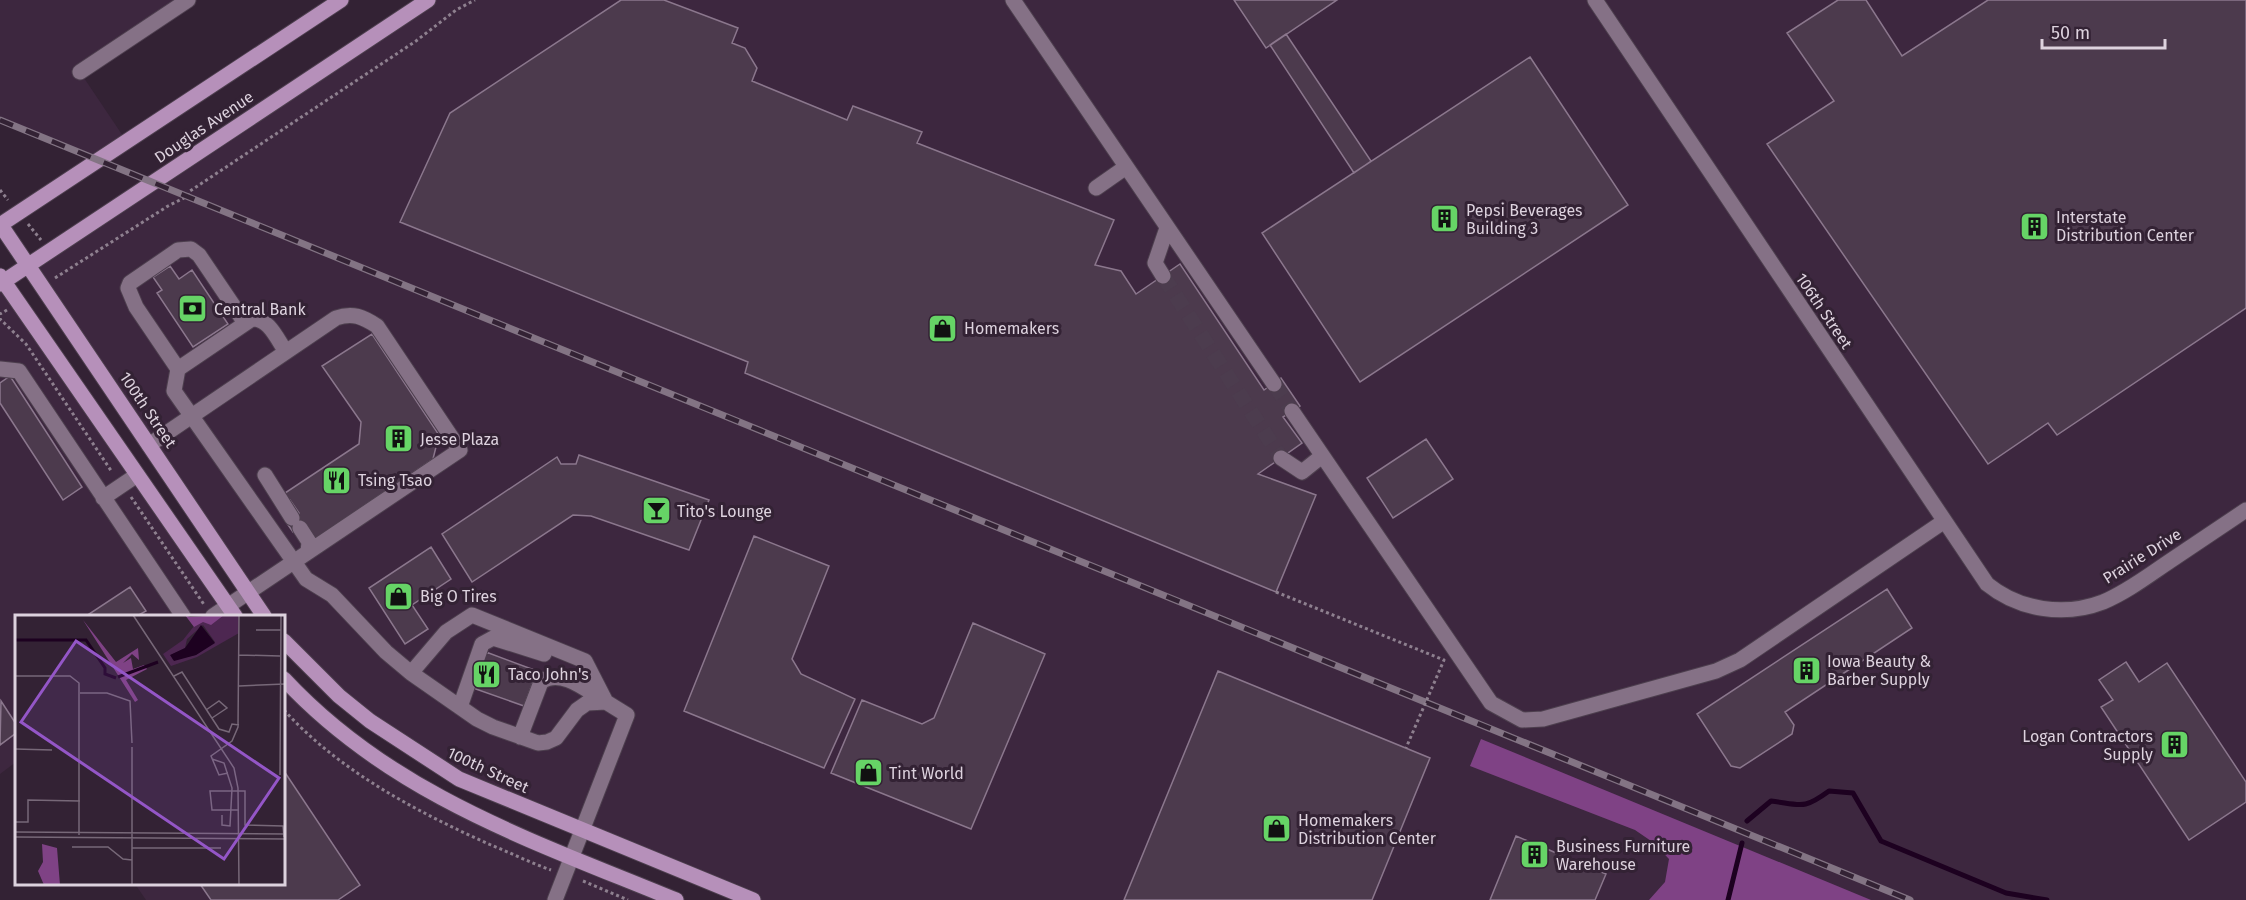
<svg xmlns="http://www.w3.org/2000/svg" width="2246" height="900" font-family="'Fira Sans',sans-serif">
	<rect width="100%" height="100%" fill="#332234"/>
	<!-- built -->
	<path fill="#3d273f" d="M0 0H188L80 72 127 142 100 159 0 120Z
		M428 0H2246V900H753L430 762 284 641V616H264L29 265Z
		M0 284 235 616H16V762L0 774Z
		M284 679 389 768 676 900H146L135 884H284Z"/>
	<!-- forest -->
	<path fill="#7f4285" d="M1481 739 1871 900H1649L1665 882 1669 859 1654 843 1635 830 1470 766Z"/>
	<g fill="none" stroke-linecap="round" stroke-linejoin="round">
		<!-- stream -->
		<path stroke="#1d0120" stroke-width="5" d="M1747 821 1771 801C1802 805 1803 810 1829 791L1853 793 1881 841 2006 893 2047 900
			M1728 900 1742 843"/>
	</g>
	<!-- building -->
	<path fill="#4c3a4d" stroke="#8b778d" stroke-width="1.5" d="M621 0H664L738 28 732 43 745 48 757 68 752 81 847 120 853 106 922 132 917 143 1114 220 1095 265 1121 271 1136 294 1180 264 1264 390 1281 378 1300 406 1283 417 1302 443 1258 474 1316 495 1276 592 745 373 748 362 400 222 450 113Z
		M1234 0H1337L1266 48Z
		M1838 0H1866L1902 56 1988 0H2246V308L2057 435 2048 423 1988 464 1767 144 1834 101 1787 33Z
		M1286 34 1371 161 1354 173 1270 45Z
		M1530 57 1628 205 1360 382 1262 233Z
		M170 266 179 279 192 270 228 324 193 347 157 293 162 290 153 277Z
		M372 334 439 435 433 459 315 539 306 524 293 532 286 522 299 513 290 500 287 502 282 495 359 444 361 422 322 366Z
		M10 376 82 487 63 500 0 403V383Z
		M1426 439 1453 479 1393 518 1367 478Z
		M579 455 709 500 689 550 591 516 573 515 472 582 442 534 557 457 561 464H576Z
		M754 536 829 566 792 659 801 674 855 699 824 768 684 711Z
		M431 547 451 579 412 605 428 629 405 644 369 588Z
		M130 587 146 611 137 616H86Z
		M1887 589 1912 628 1785 712 1794 725 1792 734 1740 768 1731 766 1697 714Z
		M973 623 1045 654 971 829 831 773 862 700 922 724 934 718Z
		M486 652 537 671 524 706 473 688Z
		M2126 662 2139 682 2167 663 2246 782V802L2189 840 2101 707 2113 700 2099 680Z
		M1218 671 1430 758 1372 900H1124Z
		M1 701 16 724V733L0 745Z
		M286 774 360 885 338 900H211L200 884H284V775Z
		M1516 836 1606 874 1595 900H1490Z"/>
	<g fill="none" stroke-linecap="round" stroke-linejoin="round">
		<!-- minor-tunnel -->
		<path stroke="#4c3c4e" stroke-width="15" stroke-dasharray="15 8" stroke-linecap="butt" d="M1163 276 1281 458
			M1274 384 1292 411"/>
		<defs>
			<path id="minor" d="M1013 0 1274 384
				M1595 0 1987 584C2019 610 2064 617 2103 602 2127 592 2149 575 2170 561 2195 544 2221 527 2246 510
				M80 72 188 0
				M1096 188 1126 167
				M1163 276 1155 263 1167 228
				M245 323 199 255 191 249 178 250 130 283 128 288 136 307 178 369 174 391 306 579 332 595 386 652 411 673 477 719 493 727 538 743 547 742 556 738 577 710 587 703 606 702
				M0 369 19 371 183 616
				M178 369 252 319C269 318 277 339 286 352
				M1292 411 1491 703 1522 720 1543 719 1716 671 1740 660 1943 522
				M149 445 336 318C353 312 363 317 377 326L460 450 213 616
				M1281 458 1302 472 1322 456
				M265 475 292 518
				M103 498 137 475
				M300 528 309 542 308 552
				M411 673 446 632 472 615 585 661 606 702 627 715 555 900
				M460 707 482 644 493 638 544 654
				M520 737 541 682C561 667 589 692 606 702"/>
			<path id="major" d="M0 224 264 616
				M0 225 341 0
				M0 276 235 616
				M0 284 428 0
				M284 641 339 696 370 721 459 779 753 900
				M284 679C392 795 533 841 676 900"/>
		</defs>
		<!-- minor casing -->
		<use href="#minor" stroke="#4d3f4e" stroke-width="17"/>
		<!-- major casing -->
		<use href="#major" stroke="#4d3f4e" stroke-width="17"/>
		<!-- path -->
		<path stroke="#8e808f" stroke-width="3" stroke-dasharray="3 3" stroke-linecap="butt" d="M0 190 8 200
			M28 224 41 240
			M55 278 168 206 188 196 190 191 416 41 456 10 475 0
			M7 310 0 314V319L26 344 112 472
			M131 497 205 606
			M284 710C339 771 417 812 491 845 511 853 531 863 551 870
			M583 881 628 900"/>
		<!-- minor -->
		<use href="#minor" stroke="#857186" stroke-width="15"/>
		<!-- major -->
		<use href="#major" stroke="#b690ba" stroke-width="15"/>
		<defs>
			<path id="rail" d="M0 120 1910 900"/>
		</defs>
		<!-- rail casing -->
		<use href="#rail" stroke="#837484" stroke-width="7"/>
		<!-- rail -->
		<use href="#rail" stroke="#332234" stroke-width="4.5" stroke-dasharray="14" stroke-linecap="butt"/>
		<!-- path-bridge -->
		<path stroke="#8e808f" stroke-width="3" stroke-dasharray="3 3" stroke-linecap="butt" d="M1276 592 1444 660 1406 748"/>
	</g>
	<!-- icons -->
	<defs>
		<symbol id="building-square" viewBox="-11 -11 22 22"><rect x="-9" y="-9" width="18" height="18" rx="4" fill="#66d466" stroke="#332234"/><path d="M-4-6H4V6H1V3H-1V6H-4ZM-2.5-4.3h1.7v1.8h-1.7ZM.8-4.3h1.7v1.8H.8ZM-2.5-1h1.7V.8h-1.7ZM.8-1h1.7V.8H.8Z" fill="#111"/></symbol>
		<symbol id="bank-square" viewBox="-11 -11 22 22"><rect x="-9" y="-9" width="18" height="18" rx="4" fill="#66d466" stroke="#332234"/><path d="M-6-4H6V4H-6ZM0-2.3a2.3 2.3 0 1 0 0 4.6a2.3 2.3 0 1 0 0-4.6Z" fill="#111"/></symbol>
		<symbol id="shop-square" viewBox="-11 -11 22 22"><rect x="-9" y="-9" width="18" height="18" rx="4" fill="#66d466" stroke="#332234"/><path d="M-5-2.5h2.3a2.7 3.5 0 0 1 5.4 0H5L5.5 6h-11ZM-1.5-2.5h3a1.5 2.3 0 0 0-3 0Z" fill="#111"/></symbol>
		<symbol id="restaurant-square" viewBox="-11 -11 22 22"><rect x="-9" y="-9" width="18" height="18" rx="4" fill="#66d466" stroke="#332234"/><path d="M-5-6h1v4h1v-4h1v4h1v-4h1v5L-1.5 .5V6h-2V.5L-5-1ZM5-6V6H3V1.5H1.5Q1.5-4 5-6Z" fill="#111"/></symbol>
		<symbol id="bar-square" viewBox="-11 -11 22 22"><rect x="-9" y="-9" width="18" height="18" rx="4" fill="#66d466" stroke="#332234"/><path d="M-6-5H6L.8 .8V4.5H3.5V6h-7V4.5H-.8V.8Z" fill="#111"/></symbol>
	</defs>
	<g fill-rule="evenodd">
		<use href="#building-square" x="1428" y="202" width="33" height="33"/>
		<use href="#building-square" x="2018" y="210" width="33" height="33"/>
		<use href="#bank-square" x="176" y="292" width="33" height="33"/>
		<use href="#shop-square" x="926" y="312" width="33" height="33"/>
		<use href="#building-square" x="382" y="422" width="33" height="33"/>
		<use href="#restaurant-square" x="320" y="464" width="33" height="33"/>
		<use href="#bar-square" x="640" y="494" width="33" height="33"/>
		<use href="#shop-square" x="382" y="580" width="33" height="33"/>
		<use href="#building-square" x="1790" y="654" width="33" height="33"/>
		<use href="#restaurant-square" x="470" y="658" width="33" height="33"/>
		<use href="#building-square" x="2158" y="728" width="33" height="33"/>
		<use href="#shop-square" x="852" y="756" width="33" height="33"/>
		<use href="#shop-square" x="1260" y="812" width="33" height="33"/>
		<use href="#building-square" x="1518" y="838" width="33" height="33"/>
	</g>
	<g text-anchor="middle" dominant-baseline="central" stroke-width="6" stroke-linejoin="round" paint-order="stroke">
		<!-- street labels -->
		<g font-size="16" fill="#ddd2de" stroke="#332234">
			<text transform="translate(204 127) rotate(-34)">Douglas Avenue</text>
			<text transform="translate(1824 311) rotate(56)">106th Street</text>
			<text transform="translate(148 410) rotate(56)">100th Street</text>
			<text transform="translate(2142 556) rotate(-32)">Prairie Drive</text>
			<text transform="translate(488 770) rotate(25)">100th Street</text>
		</g>
		<!-- poi labels -->
		<g font-size="16" fill="#ddd2de" stroke="#332234" text-anchor="start">
			<text x="1466" y="210">Pepsi Beverages<tspan x="1466" dy="18">Building 3</tspan></text>
			<text x="2056" y="217">Interstate<tspan x="2056" dy="18">Distribution Center</tspan></text>
			<text x="214" y="309">Central Bank</text>
			<text x="964" y="328">Homemakers</text>
			<text x="420" y="439">Jesse Plaza</text>
			<text x="358" y="480">Tsing Tsao</text>
			<text x="677" y="511">Tito's Lounge</text>
			<text x="420" y="596">Big O Tires</text>
			<text x="1827" y="661">Iowa Beauty &amp;<tspan x="1827" dy="18">Barber Supply</tspan></text>
			<text x="508" y="674">Taco John's</text>
			<text x="2153" y="736" text-anchor="end">Logan Contractors<tspan x="2153" dy="18">Supply</tspan></text>
			<text x="889" y="773">Tint World</text>
			<text x="1298" y="820">Homemakers<tspan x="1298" dy="18">Distribution Center</tspan></text>
			<text x="1556" y="846">Business Furniture<tspan x="1556" dy="18">Warehouse</tspan></text>
		</g>
	</g>
	<!-- overview -->
	<g transform="translate(15 615)">
		<rect width="270" height="270" fill="#332234"/>
		<path d="M187 1H224V18L182 42 156 51 148 39 168 25ZM188 10 200 27 181 40 158 45 156 40 170 33 172 24Z" fill="#4d2751" fill-rule="evenodd"/>
		<path d="M170 0 175 2 209 0 196 10 188 7 179 12ZM68 5 101 47 123 33 124 45 117 39 108 48 116 43 118 54 129 50 132 54 111 65 123 85 120 87ZM27 229 42 233 45 270H29L23 256 28 247Z" fill="#7f4285"/>
		<path d="M186 10 200 28 181 40 159 46 155 40 170 33Z" fill="#1d0120"/>
		<path fill="none" stroke="#1d0120" stroke-width="3" d="M0 25H71L90 53V59L101 63M103 62 143 47"/>
		<path fill="none" stroke="#776878" stroke-width="1.5" d="M118 0 219 153 223 173 224 270M241 15H266M224 40 265 41M0 61H55L64 68V220M159 61 167 57 204 114 214 117 217 109 224 110M224 71 270 69M65 78H92L115 86 117 128M191 95 204 86 212 93 197 103M0 134 37 135M197 144 209 148 217 173 215 211 207 210V200M213 158 204 160 196 141 217 126 223 112 224 0M265 160 266 0M223 195H197L195 176H230V210L268 211 269 222M0 207H13V185L65 186M0 217 270 219M0 222 270 224M57 232H93L108 244 117 245M117 233H206M117 270V132"/>
		<path fill="#9456c7" fill-opacity="0.15" stroke="#9456c7" stroke-width="3" d="M61 26 264 163 209 244 6 107Z"/>
		<rect width="270" height="270" fill="none" stroke="#ddd2de" stroke-width="3"/>
	</g>
	<!-- scale -->
	<path d="M2042 39v9h123v-9" fill="none" stroke="#ddd2de" stroke-width="3"/>
	<text x="2051" y="39" font-size="18" fill="#ddd2de" stroke="#332234" stroke-width="4.5" paint-order="stroke">50 m</text>
</svg>
